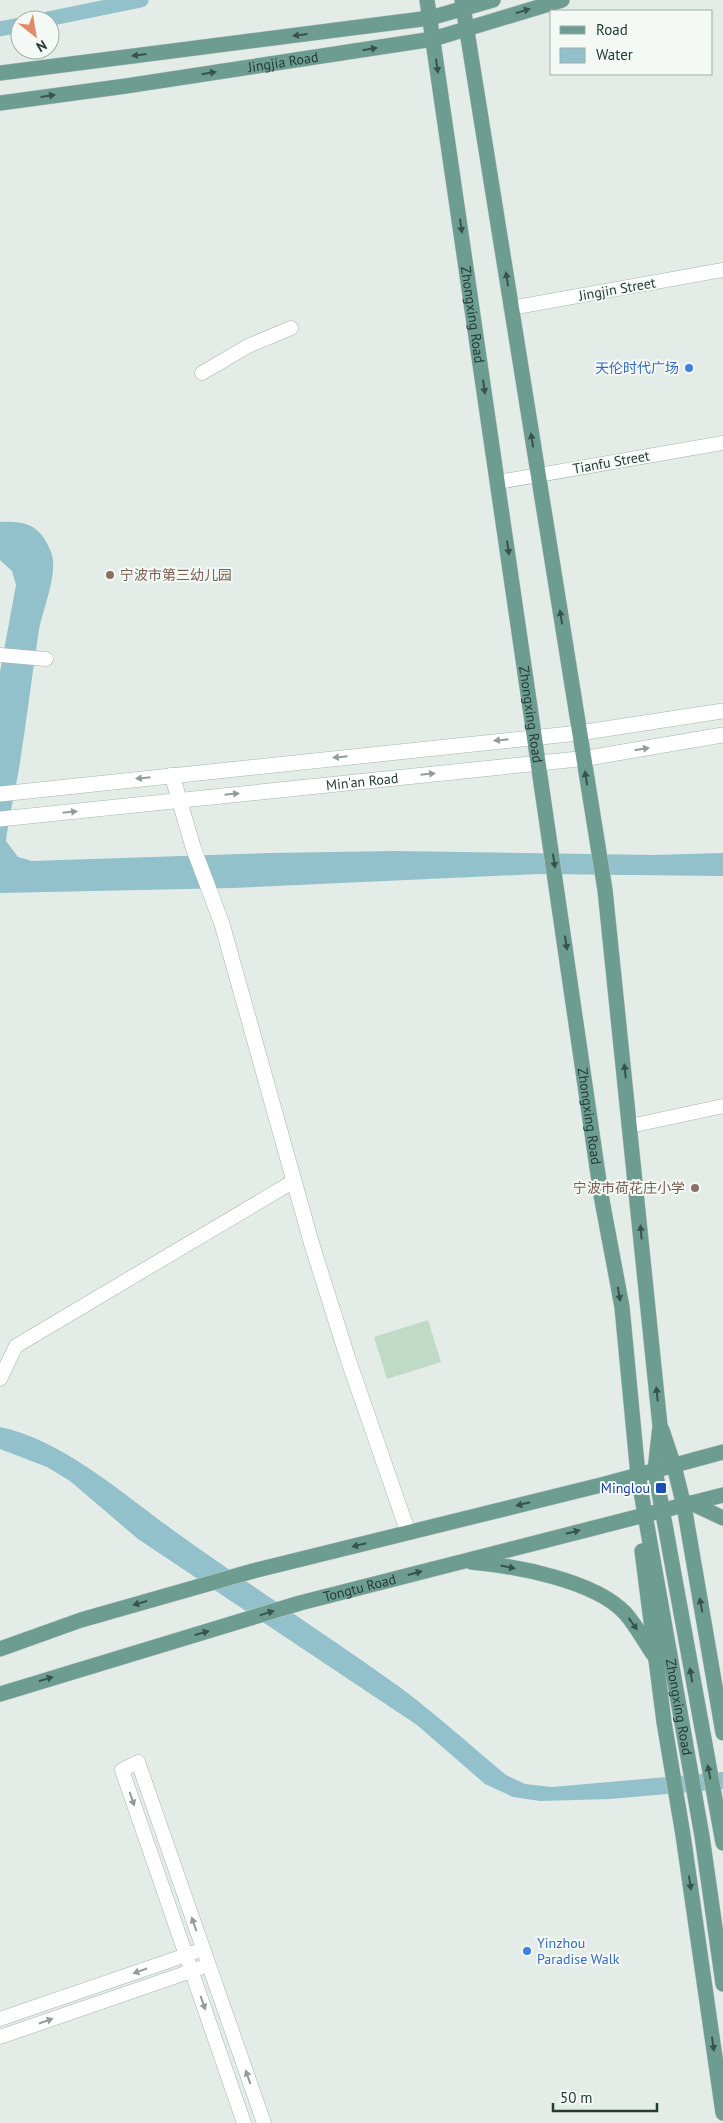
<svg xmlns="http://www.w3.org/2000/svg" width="723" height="2123" font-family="'PT Sans','Noto Sans SC',sans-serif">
	<rect width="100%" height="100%" fill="#e4ece8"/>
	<!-- green -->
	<path fill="#bfdac7" d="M428 1320 441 1362 387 1379 374 1337Z"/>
	<!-- water -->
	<path fill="#92c1cb" d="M0 522C27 521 40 525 51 552 59 572 43 608 39 630 32 674 27 718 20 762 16 789 9 815 6 841L18 857 32 861 269 853 395 851 654 855 723 853V876L539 874 233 888 0 893V672L16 585 12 571 0 560Z
		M0 1427C65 1441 124 1495 177 1533 251 1586 327 1635 401 1688 437 1715 471 1746 506 1775L525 1784 552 1787 723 1772V1789L611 1799 540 1801 513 1797 485 1784 417 1725 138 1539 70 1481 47 1467 0 1449Z"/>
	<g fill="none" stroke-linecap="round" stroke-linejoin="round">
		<!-- canal -->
		<path stroke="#92c1cb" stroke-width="15" d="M43 20 141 0
			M0 29 20 25"/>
		<defs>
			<path id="minor" d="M511 308 723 270
				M202 373 248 346 291 328
				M498 482 723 443
				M0 655 46 659
				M630 1126 723 1106
				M0 1379 16 1346 294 1181
				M0 2019 195 1952
				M0 2037 200 1968
				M244 2123 122 1770 138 1762 264 2123"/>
			<path id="tertiary" d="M172 775 193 847 222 924 312 1245 348 1359 408 1532"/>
			<g id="secondary">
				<path d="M0 794 579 733 723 711"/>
				<path id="s1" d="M0 819 588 758 723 735"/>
			</g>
			<g id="primary">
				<path id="s2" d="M427 0 601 1195 622 1307 638 1475 702 1836 723 1984"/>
				<path d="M462 0 605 890 660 1426 655 1470 723 1843"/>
				<path d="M0 73 430 18 493 0"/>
				<path id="s3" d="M0 103 126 86 433 39 562 0"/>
				<path d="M662 1430 674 1466 684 1506 723 1733"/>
				<path d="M691 1503 723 1518"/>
				<path d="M642 1551 664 1722 683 1835 723 2113"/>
				<path d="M471 1562C515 1566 594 1580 625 1613 636 1625 644 1641 653 1654"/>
				<path d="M0 1649 81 1620 253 1571 605 1484 723 1452"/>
				<path id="s4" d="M0 1694 300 1603 723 1495"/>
			</g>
		</defs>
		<!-- minor casing -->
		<use href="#minor" stroke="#a7b3af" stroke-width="15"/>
		<!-- tertiary casing -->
		<use href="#tertiary" stroke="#a7b3af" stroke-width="16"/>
		<!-- secondary casing -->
		<use href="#secondary" stroke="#a3b6b0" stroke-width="16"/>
		<!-- primary casing -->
		<use href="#primary" stroke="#c2c8c7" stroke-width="16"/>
		<!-- minor -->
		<use href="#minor" stroke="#fff" stroke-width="14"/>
		<!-- tertiary -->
		<use href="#tertiary" stroke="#fff" stroke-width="15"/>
		<!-- secondary -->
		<use href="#secondary" stroke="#fff" stroke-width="15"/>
		<!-- primary -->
		<use href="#primary" stroke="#6d9c91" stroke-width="15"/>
	</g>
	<!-- one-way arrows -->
	<defs><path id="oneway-solid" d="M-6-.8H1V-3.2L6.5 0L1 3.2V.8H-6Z" transform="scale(1.25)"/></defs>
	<g fill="#37534d">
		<use href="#oneway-solid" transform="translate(523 11) rotate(-17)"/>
		<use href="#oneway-solid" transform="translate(300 35) rotate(173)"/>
		<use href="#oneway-solid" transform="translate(370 49) rotate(-9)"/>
		<use href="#oneway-solid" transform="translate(139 55) rotate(173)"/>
		<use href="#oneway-solid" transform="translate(437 66) rotate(82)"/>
		<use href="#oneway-solid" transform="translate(209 73) rotate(-9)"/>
		<use href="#oneway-solid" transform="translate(48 96) rotate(-8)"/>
		<use href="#oneway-solid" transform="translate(461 226) rotate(82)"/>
		<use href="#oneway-solid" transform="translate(507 279) rotate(-99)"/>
		<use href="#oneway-solid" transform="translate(484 387) rotate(82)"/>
		<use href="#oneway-solid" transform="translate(532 440) rotate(-99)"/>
		<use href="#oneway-solid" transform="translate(508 548) rotate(82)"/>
		<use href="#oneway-solid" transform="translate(561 617) rotate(-99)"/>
		<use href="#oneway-solid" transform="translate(586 778) rotate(-99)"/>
		<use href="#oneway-solid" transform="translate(554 861) rotate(82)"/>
		<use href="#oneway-solid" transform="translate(566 943) rotate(82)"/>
		<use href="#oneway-solid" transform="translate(625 1071) rotate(-96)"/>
		<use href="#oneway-solid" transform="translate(641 1232) rotate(-95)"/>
		<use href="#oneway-solid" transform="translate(619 1294) rotate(80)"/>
		<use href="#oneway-solid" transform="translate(657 1394) rotate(-96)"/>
		<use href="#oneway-solid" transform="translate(523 1504) rotate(166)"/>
		<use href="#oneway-solid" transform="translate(573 1532) rotate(-14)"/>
		<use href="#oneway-solid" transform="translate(359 1545) rotate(166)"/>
		<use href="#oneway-solid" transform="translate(508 1567) rotate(12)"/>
		<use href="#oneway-solid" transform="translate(415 1573) rotate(-15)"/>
		<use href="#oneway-solid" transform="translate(140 1603) rotate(164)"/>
		<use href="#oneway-solid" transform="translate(701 1605) rotate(-100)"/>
		<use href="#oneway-solid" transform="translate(267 1613) rotate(-17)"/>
		<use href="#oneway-solid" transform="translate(633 1624) rotate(54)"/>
		<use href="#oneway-solid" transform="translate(202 1633) rotate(-16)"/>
		<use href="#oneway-solid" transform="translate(691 1675) rotate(-100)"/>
		<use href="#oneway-solid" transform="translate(46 1679) rotate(-17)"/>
		<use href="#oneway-solid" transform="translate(709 1772) rotate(-101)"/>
		<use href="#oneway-solid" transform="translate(690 1883) rotate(82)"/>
		<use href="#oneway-solid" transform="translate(713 2044) rotate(82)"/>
	</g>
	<g fill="#929d9a">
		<use href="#oneway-solid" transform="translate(501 740) rotate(174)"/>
		<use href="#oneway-solid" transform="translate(642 749) rotate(-9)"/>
		<use href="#oneway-solid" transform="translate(340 757) rotate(174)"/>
		<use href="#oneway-solid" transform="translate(428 774) rotate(-6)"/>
		<use href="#oneway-solid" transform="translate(143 778) rotate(174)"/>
		<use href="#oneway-solid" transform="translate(232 794) rotate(-6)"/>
		<use href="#oneway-solid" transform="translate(70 812) rotate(-6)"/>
		<use href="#oneway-solid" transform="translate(132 1799) rotate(71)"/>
		<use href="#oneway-solid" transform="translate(194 1924) rotate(-109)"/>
		<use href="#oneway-solid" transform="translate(140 1971) rotate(161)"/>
		<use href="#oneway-solid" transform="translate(203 2003) rotate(71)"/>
		<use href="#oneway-solid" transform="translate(46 2021) rotate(-19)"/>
		<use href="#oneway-solid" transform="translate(248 2077) rotate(-109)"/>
	</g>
	<!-- markers -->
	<g fill="#3f7fe0" stroke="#f4f9f6" stroke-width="2">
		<circle cx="689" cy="368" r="5"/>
		<circle cx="527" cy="1951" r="5"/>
	</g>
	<g fill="#8d6e63" stroke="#f4f9f6" stroke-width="2">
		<circle cx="110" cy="575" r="5"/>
		<circle cx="695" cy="1188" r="5"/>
	</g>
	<rect fill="#1a4fb4" stroke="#f4f9f6" stroke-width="2" x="655" y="1482" width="12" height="12" rx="2.5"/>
	<g text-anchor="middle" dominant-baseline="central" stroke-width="4" stroke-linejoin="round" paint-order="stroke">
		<!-- street labels -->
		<g font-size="14" fill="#253b36" stroke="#f4f9f6">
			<text stroke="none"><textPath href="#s3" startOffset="286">Jingjia Road</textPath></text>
			<text transform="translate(617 289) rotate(-10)">Jingjin Street</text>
			<text stroke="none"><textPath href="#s2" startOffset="318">Zhongxing Road</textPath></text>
			<text transform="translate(611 462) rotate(-10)">Tianfu Street</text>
			<text stroke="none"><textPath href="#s2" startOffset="722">Zhongxing Road</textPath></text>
			<text stroke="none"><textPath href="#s1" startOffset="364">Min'an Road</textPath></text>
			<text stroke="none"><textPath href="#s2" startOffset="1128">Zhongxing Road</textPath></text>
			<text stroke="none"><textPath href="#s4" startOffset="375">Tongtu Road</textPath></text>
			<text stroke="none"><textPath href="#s2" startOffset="1726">Zhongxing Road</textPath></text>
		</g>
		<!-- shop labels -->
		<g font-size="14" fill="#366cbe" stroke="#f4f9f6" text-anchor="end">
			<text x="679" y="368">天伦时代广场</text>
			<text x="537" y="1943" text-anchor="start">Yinzhou<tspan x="537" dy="16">Paradise Walk</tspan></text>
		</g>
		<!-- education labels -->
		<g font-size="14" fill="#785e54" stroke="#f4f9f6" text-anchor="start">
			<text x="120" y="575">宁波市第三幼儿园</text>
			<text x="685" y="1188" text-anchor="end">宁波市荷花庄小学</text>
		</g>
		<!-- transit labels -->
		<g font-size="14" fill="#164399" stroke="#f4f9f6" text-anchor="end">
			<text x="650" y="1488">Minglou</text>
		</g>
	</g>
	<!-- legend -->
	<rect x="550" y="10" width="162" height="65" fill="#f4f9f6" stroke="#a1ada9"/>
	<rect x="560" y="26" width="25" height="8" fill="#6d9c91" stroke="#a1ada9"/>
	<text x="596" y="35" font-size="15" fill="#253b36">Road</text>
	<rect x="560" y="48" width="25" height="15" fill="#92c1cb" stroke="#a1ada9"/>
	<text x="596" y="60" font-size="15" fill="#253b36">Water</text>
	<!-- north arrow -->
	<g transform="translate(35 35) rotate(149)"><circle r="24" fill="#f4f9f6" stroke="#a1ada9"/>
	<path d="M0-4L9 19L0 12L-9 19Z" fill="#e38b6b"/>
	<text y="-8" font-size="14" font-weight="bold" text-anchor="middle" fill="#253b36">N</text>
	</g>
	<!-- scale -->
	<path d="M553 2103v8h104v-8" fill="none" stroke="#253b36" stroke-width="2.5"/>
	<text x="560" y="2103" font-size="15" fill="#253b36" stroke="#f4f9f6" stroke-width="4" paint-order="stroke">50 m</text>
</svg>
